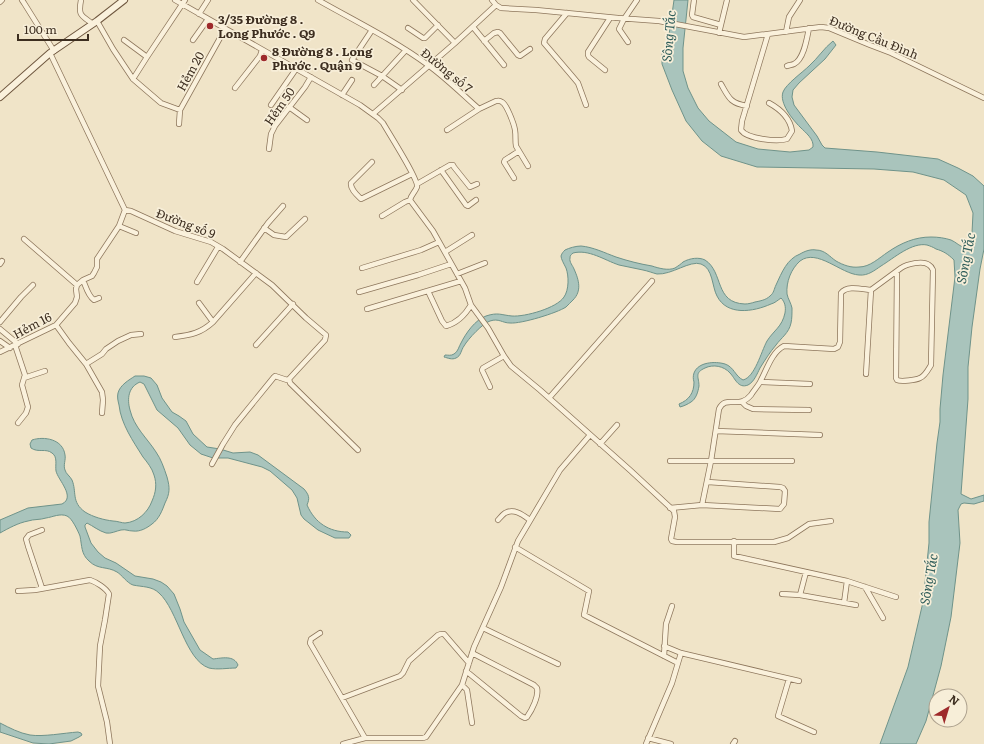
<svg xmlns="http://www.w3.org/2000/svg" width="984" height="744" font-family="Literata,serif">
	<rect width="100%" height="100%" fill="#f0e4c8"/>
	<!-- water -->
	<path fill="#a9c4bc" stroke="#6f938a" d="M674 0H688L683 48V71L688 88 698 108 709 121 736 142 758 149 790 152 809 150 813 147C814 139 806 133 800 127 793 120 779 103 783 92 786 84 803 72 809 66 818 58 824 48 833 41L836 45 825 59 799 83 793 90 792 97 794 105 817 136 822 145 825 148 877 152 938 159 958 168 973 176 984 186V249L980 269 972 327 968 367V399L961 494 971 499 984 495V501L974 504 964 503 961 504 958 510 960 543 951 617 941 666 926 721 916 744H880L908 667 923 602 929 543V522L937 443 940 422V409L943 375 955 277 954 260C948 254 943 251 936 249 933 247 930 246 927 245 912 242 894 258 881 266 875 270 868 276 859 275 841 274 817 248 800 261 791 269 786 282 787 294 788 299 791 303 792 308 792 313 792 319 791 323 789 333 781 338 776 345 770 352 765 360 760 368 757 374 754 382 748 385 738 389 735 378 730 373 724 366 713 364 705 368 694 373 699 377 699 386 698 392 696 399 691 402 688 404 684 406 680 407L679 404C689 400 694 393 694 382 693 379 693 376 694 373 698 362 715 361 725 364 734 367 735 376 743 380 755 377 761 352 767 341 774 330 782 327 785 313 786 307 785 302 781 298 778 300 775 303 771 304 753 312 727 316 717 296 712 287 713 268 701 264 690 260 672 275 657 274 653 273 648 271 643 270 635 268 627 267 619 265 604 260 589 249 573 253 571 255 570 255 570 258 569 262 573 266 574 269 579 280 582 291 573 300 571 302 568 305 566 307 557 313 521 324 510 323 502 323 499 318 490 321 483 323 468 339 464 346 461 350 461 356 456 358 452 360 448 358 444 357L445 355C448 355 451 356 454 354 458 352 459 346 461 343 466 333 475 320 486 316 498 312 501 315 512 316 525 317 557 308 564 297 569 290 569 276 566 268 564 264 561 259 561 256 562 253 563 252 565 250 569 248 576 246 581 246 593 247 605 253 616 257 628 261 640 264 652 266 658 268 668 271 675 268 678 266 681 264 683 262 690 258 699 257 705 260 724 272 714 303 745 304 748 304 752 303 755 302 760 301 766 300 770 296 774 293 774 289 776 285 782 272 787 259 800 254 805 251 811 249 816 250 825 250 830 257 836 261 843 265 851 268 859 267 870 267 879 258 888 252 901 243 915 237 931 237 938 237 945 238 951 240 956 242 960 247 966 248L968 246 972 233 973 213 966 195 944 180 913 172 874 169 757 167 721 156 702 141 686 121 672 90 662 64V54L665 49 669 35Z
		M135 376H144L151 378 157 385 162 398 172 412 179 416 186 421 193 434 207 447 220 449 233 453 250 452 258 455 304 489C309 495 310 498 307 505 315 523 329 532 348 532L351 535 349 538H335L318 530 304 519 301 515 297 498 292 490 270 471 262 467 228 458H213L201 454 190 445 178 428 157 410 144 384 140 382C128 387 127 399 130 410 134 427 147 438 156 452 161 459 164 468 167 477 170 488 170 493 165 503 162 511 159 519 152 524 147 528 140 532 133 531 128 531 126 529 121 530 116 531 111 534 106 533 99 531 93 526 87 523L85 525V527L91 543 98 552 105 558 116 563 135 576 153 579 161 582 167 586 174 594 180 609 184 622 200 650 213 659C222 658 234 655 238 665L236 668C228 668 217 670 209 668 185 660 178 610 159 593 152 586 142 587 133 585 127 583 122 575 117 572 107 566 98 570 89 561 81 554 82 546 80 536 78 531 72 518 67 516 60 513 53 517 46 518 40 520 34 519 28 521 18 523 9 528 0 533V520L28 508 62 504C76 497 58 480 56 471 55 465 58 457 52 453 46 448 38 453 31 448L30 444 32 440C44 436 63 439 65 455 66 460 63 465 65 470 66 474 70 476 72 480 77 492 71 502 85 512 93 517 104 520 113 521 117 521 122 523 125 523 138 522 148 512 152 501 156 492 157 484 154 475 152 468 147 462 143 457 133 441 121 424 119 405 118 401 117 397 118 393 120 385 129 380 135 376Z
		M0 723C10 728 19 733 30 735 43 737 64 733 78 732L81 733 82 735 79 737 71 741 49 744 33 743 0 732Z"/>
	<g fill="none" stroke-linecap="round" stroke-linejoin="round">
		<defs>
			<path id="street" d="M22 0 24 3 54 51
				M81 0C78 16 81 15 93 24
				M175 0 360 105 378 118 383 123C388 132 419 180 417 187 415 192 411 195 410 200L433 231 465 288 471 305 488 328 504 356 511 366 540 390 631 471 674 511 675 517 671 539 672 541 677 542H774L788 538 809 524 831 521
				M318 0C355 21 394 40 428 65 446 78 462 94 479 109L496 101C498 101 499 100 502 102 507 105 514 124 515 130 516 136 515 141 516 146L528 166
				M413 0 455 43
				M492 0 496 5 501 8 536 10 618 18 659 21 744 37 813 28 821 27 829 28 870 45 891 53 984 98
				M694 0 692 15 693 17 721 25
				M0 2 2 0
				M567 13 545 39 544 43 573 77 578 83 586 105
				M199 14 208 0
				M97 21 113 49 133 79 161 103 180 110
				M473 27 504 65
				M408 28 423 38H425L438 25
				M372 30 352 60 382 76 402 90
				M786 32 789 17 800 0
				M719 33 727 0
				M768 34 742 121 741 130C747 139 777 142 787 139L792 131C790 118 780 109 769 103
				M124 40 147 57
				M193 40 208 19
				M484 41 494 33 498 32 500 33 518 55 520 56 530 49
				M628 42 619 29 624 19 637 0
				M50 53 125 210
				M787 66C789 65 792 65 794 64 804 59 807 38 809 28
				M605 70 589 57 588 55V52L610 18
				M133 79 147 57 185 0
				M721 84C729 98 730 103 747 106
				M374 85 406 50
				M235 88 260 56 262 50
				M342 95 352 80
				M271 105 296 69
				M289 107 307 120
				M373 114 455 43 496 5
				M179 124 180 110 225 29
				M447 130 479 109
				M269 149 271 134 275 126 305 87 311 77
				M372 162 351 183C350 189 357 195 361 199L412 174
				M441 170 466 205 468 206 476 200
				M514 178 504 162 505 160 519 151
				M417 184 450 165H453L454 167 470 187 477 184
				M125 210 131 211 175 231 211 242 223 249 272 285 306 318 326 335 325 340 289 379 287 380 275 376 274 377 235 425 223 444 212 464
				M382 216 405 202 410 200
				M119 226 136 233
				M264 228 274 235 286 237 305 219
				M24 239 77 285
				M445 252 472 235
				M240 262 268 223 283 206
				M0 264 2 261
				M362 268 421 250 439 242
				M457 274 485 263
				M83 280C86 287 88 296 94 300L99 298
				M197 282 218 247
				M428 291 442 321 446 326C457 323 465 315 471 305
				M359 292 418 275 451 264
				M199 303 213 322
				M367 309 461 281
				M0 322 21 297 33 285
				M56 325 69 343 86 364 102 354 106 349 118 341 131 335 141 334
				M0 329 18 344
				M175 337C191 335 201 333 213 322L256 273
				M0 341 10 348
				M15 345 25 375 22 385 28 407 26 413 18 423
				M256 345 293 304
				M0 352 56 325 75 303 77 297 76 289 77 285 83 280 92 276 94 273 97 267V259L119 226 125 210
				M86 364 102 392 103 400 102 413
				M866 374 871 290
				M24 378 45 371
				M289 379 290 383 358 450
				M761 382 810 384
				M490 387 482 370 483 368 504 356
				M549 398 652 281
				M742 402 746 406 753 409 809 410
				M716 431 820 435
				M600 444 617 425
				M670 461H792
				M702 505 780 509 784 504 785 491 783 488 780 487 708 482
				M670 508 702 505 711 461 719 409C726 394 739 410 751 395 754 390 759 385 761 380 767 369 772 352 784 346L834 349 838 347 840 342 841 293C847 285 861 289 871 290L901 268C907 264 923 260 929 265 931 266 932 268 933 270L931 365C928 370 925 376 920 378 916 380 901 382 897 380L896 378 897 271
				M498 520C500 518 502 515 505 513 514 508 523 515 530 520
				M42 530 29 535 26 539 28 546 42 588
				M734 541V556L847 581 896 597
				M515 547 589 591 584 615 678 663
				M865 587 883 618
				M18 591 35 590 90 580C96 582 106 588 109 594L105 620 100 646 98 686 107 722 110 744
				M782 594 800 595 806 572
				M800 595 856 605
				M844 603 847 581
				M483 628 558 664
				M320 633 311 639 310 643 365 738H423L426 737 462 685 474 647 501 587 518 541 560 470 590 435
				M664 646 681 653
				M664 656 666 624 672 606
				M466 671 521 716 525 718 527 717C532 710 539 696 537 688L534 685 472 653
				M789 679 778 716 814 732
				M462 685 467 690 472 723
				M342 698 400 676 403 673 409 661 438 635 441 634H444L469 663
				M648 738 671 744
				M343 744 365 738
				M646 744 672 683 681 653 799 681
				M733 744 735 741"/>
			<path id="secondary" d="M0 97 50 53 97 21 124 0"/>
		</defs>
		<!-- street casing -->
		<use href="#street" stroke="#8d765c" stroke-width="6"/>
		<!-- secondary casing -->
		<use href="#secondary" stroke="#6f573f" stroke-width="8"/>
		<!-- street -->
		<use href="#street" stroke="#faf1dc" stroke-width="4.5"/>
		<!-- secondary -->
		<use href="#secondary" stroke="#faf1dc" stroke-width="6"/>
	</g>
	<!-- markers -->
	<g fill="#9e2a2b" stroke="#f7eed8" stroke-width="1.5">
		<circle cx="210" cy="26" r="4"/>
		<circle cx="264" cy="58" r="4"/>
	</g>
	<g text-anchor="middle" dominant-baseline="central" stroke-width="3.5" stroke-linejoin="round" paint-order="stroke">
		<!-- poi labels -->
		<g font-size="12" font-weight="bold" fill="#3d2e20" stroke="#f7eed8" text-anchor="start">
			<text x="218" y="19">3/35 Đường 8 .<tspan x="218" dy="14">Long Phước . Q9</tspan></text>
			<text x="272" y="51">8 Đường 8 . Long<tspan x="272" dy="14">Phước . Quận 9</tspan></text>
		</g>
		<!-- street labels -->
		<g font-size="12" fill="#3d2e20" stroke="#f7eed8">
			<text transform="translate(874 37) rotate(22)">Đường Cầu Đình</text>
			<text transform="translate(447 70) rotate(39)">Đường số 7</text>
			<text transform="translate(190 71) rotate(-61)">Hẻm 20</text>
			<text transform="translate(279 106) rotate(-55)">Hẻm 50</text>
			<text transform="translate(186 223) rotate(21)">Đường số 9</text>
			<text transform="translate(32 325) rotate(-28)">Hẻm 16</text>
		</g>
		<!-- water labels -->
		<g font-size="13" font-style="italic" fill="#2f5d5a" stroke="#f7eed8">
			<text transform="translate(668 36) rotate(-85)">Sông Tắc</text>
			<text transform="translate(965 258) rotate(-79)">Sông Tắc</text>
			<text transform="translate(928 579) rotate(-80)">Sông Tắc</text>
		</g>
	</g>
	<!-- north arrow -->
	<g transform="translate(948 708) rotate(38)"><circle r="19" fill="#f7eed8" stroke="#ada18e"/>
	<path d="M0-3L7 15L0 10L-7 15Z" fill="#9e2a2b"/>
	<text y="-6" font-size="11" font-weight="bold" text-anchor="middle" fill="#3d2e20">N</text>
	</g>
	<!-- scale -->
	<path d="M18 34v6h70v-6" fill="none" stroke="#3d2e20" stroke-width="2"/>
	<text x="24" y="34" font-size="12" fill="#3d2e20" stroke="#f7eed8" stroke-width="3" paint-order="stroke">100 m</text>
</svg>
